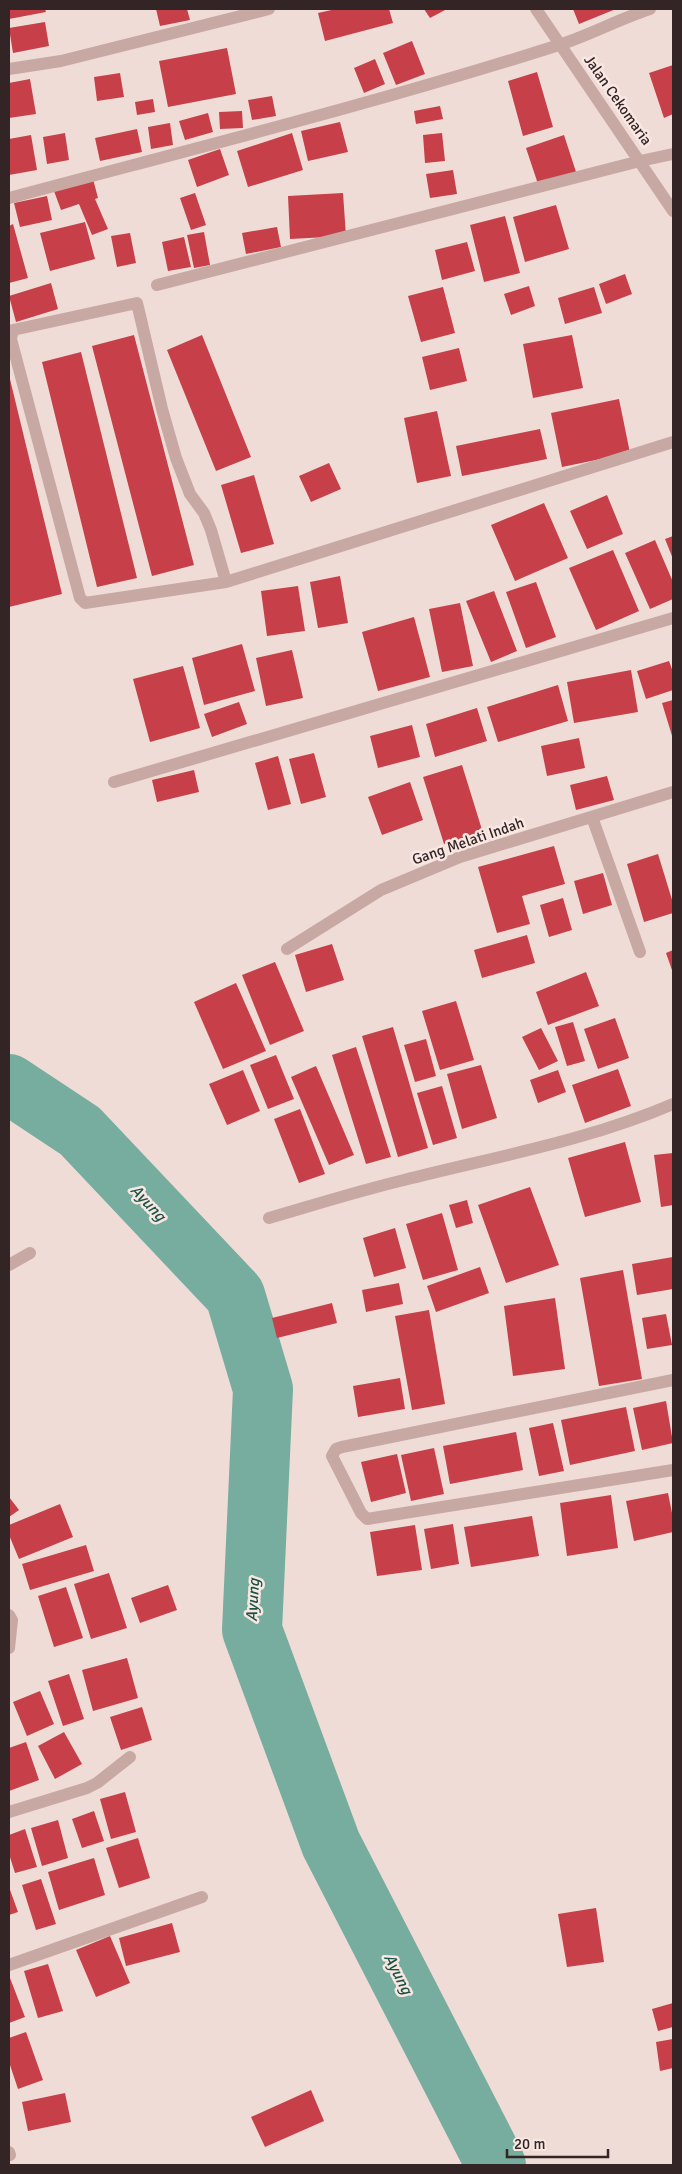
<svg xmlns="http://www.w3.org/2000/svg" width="682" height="2174" font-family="Signika,sans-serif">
	<rect width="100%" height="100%" fill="#f0dcd6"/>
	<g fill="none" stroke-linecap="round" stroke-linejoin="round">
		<!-- river -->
		<path stroke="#76ad9e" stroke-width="60" d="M9 1084 80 1131 235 1295 263 1389 252 1630 331 1844 496 2165"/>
	</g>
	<!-- building -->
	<path fill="#c63f49" d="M9 9H45L46 12 9 19Z
		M156 9H187L190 20 160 26Z
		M336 9H389L393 23 325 41 318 13Z
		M424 9H447L430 18Z
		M573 9H616L579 24Z
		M45 22 49 46 13 53 9 28Z
		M412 41 425 74 396 85 383 53Z
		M227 48 236 94 168 107 159 61Z
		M375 59 385 84 364 93 354 68Z
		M673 65V114L664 118 649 73Z
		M537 72 553 127 523 136 508 81Z
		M120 73 124 97 97 101 94 77Z
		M30 79 36 114 9 118V83Z
		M272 96 276 116 252 120 248 100Z
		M153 99 155 112 137 115 135 102Z
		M440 106 443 119 416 124 414 111Z
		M242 111 243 128 220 129 219 112Z
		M208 113 213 132 185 140 179 121Z
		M340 122 348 152 308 161 301 131Z
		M170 123 173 145 151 149 148 127Z
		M137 129 142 152 100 161 95 138Z
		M65 133 69 160 47 164 43 137Z
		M292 133 303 170 248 187 237 151Z
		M442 133 445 161 425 163 423 135Z
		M31 135 37 170 9 175V139Z
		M564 135 577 175 539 187 526 148Z
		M220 149 229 175 197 187 188 160Z
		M453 170 457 194 430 198 426 174Z
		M93 179 98 198 95 199 108 229 92 235 79 204 61 210 54 191Z
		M195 193 206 225 191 230 180 198Z
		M343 193 346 236 290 239 288 196Z
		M47 196 52 220 20 227 14 203Z
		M556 205 569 249 525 262 513 217Z
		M505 216 520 273 484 282 470 225Z
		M85 222 95 259 50 271 40 233Z
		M13 224 28 278 9 283V226Z
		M277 227 281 247 246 254 242 233Z
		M204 232 210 265 194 268 187 235Z
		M130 233 136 263 117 267 111 236Z
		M184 237 191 267 168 271 162 242Z
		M467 242 475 271 442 280 435 250Z
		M625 274 632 294 606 304 599 284Z
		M51 283 58 309 16 322 9 296Z
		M529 286 535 306 511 315 504 294Z
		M443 287 455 333 421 342 408 296Z
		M594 287 602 313 565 324 558 298Z
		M134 335 194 565 152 576 92 346Z
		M202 335 251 457 216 471 167 350Z
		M572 335 583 388 533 398 523 344Z
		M459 348 467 381 430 390 422 357Z
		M81 352 137 578 97 587 42 362Z
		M9 375 62 594 9 607Z
		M619 399 630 453 562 467 551 413Z
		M437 411 451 476 417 483 404 418Z
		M540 429 547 459 462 476 456 446Z
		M329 463 341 489 311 502 299 476Z
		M254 475 274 544 241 553 221 485Z
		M607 495 623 534 587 549 570 511Z
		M544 503 568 558 515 581 491 525Z
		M673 536V559L665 539Z
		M655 540 673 582V599L650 609 625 553Z
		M613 550 639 611 596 630 569 568Z
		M340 576 348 623 318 628 310 582Z
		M536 582 556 637 526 648 506 592Z
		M298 586 305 631 267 636 261 591Z
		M494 591 517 651 491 662 466 601Z
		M460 603 473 666 442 672 429 609Z
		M414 617 430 677 378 691 362 632Z
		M242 644 255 691 204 705 192 658Z
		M292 650 303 698 266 706 256 658Z
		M669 661 673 672V690L646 699 637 671Z
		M183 666 200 728 150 742 133 679Z
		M631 670 638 712 574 723 567 682Z
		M558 685 568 721 498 742 487 707Z
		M673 700V739L662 703Z
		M239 702 247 724 212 737 204 714Z
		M477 708 487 741 435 757 426 724Z
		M412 725 420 757 378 768 370 736Z
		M579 738 585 768 547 776 541 746Z
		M314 753 326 797 301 804 289 759Z
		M278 756 291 804 268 810 255 763Z
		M462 765 483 833 444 844 423 777Z
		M194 770 199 792 157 802 152 780Z
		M607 776 614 800 576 810 570 785Z
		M410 782 423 820 382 835 368 797Z
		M554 846 565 884 522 896 530 924 497 933 478 867Z
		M658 854 673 903V913L644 922 627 864Z
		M603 873 612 905 583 914 574 881Z
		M563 898 572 930 549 937 540 905Z
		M527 935 535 963 482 978 474 950Z
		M332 944 344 980 306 992 295 955Z
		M673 950V973L666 953Z
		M275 962 304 1031 270 1045 242 975Z
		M586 972 599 1006 548 1025 536 992Z
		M236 983 266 1051 223 1069 194 1002Z
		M456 1001 474 1060 440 1070 422 1011Z
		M615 1018 629 1058 598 1069 584 1029Z
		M573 1022 585 1061 567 1066 555 1027Z
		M393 1027 428 1148 398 1157 362 1036Z
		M541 1028 558 1061 539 1070 522 1037Z
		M426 1039 436 1076 415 1082 404 1045Z
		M356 1047 391 1157 366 1164 332 1055Z
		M276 1055 294 1099 268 1109 250 1065Z
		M481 1065 497 1118 462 1129 447 1074Z
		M316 1066 354 1155 329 1165 291 1077Z
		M618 1069 631 1106 585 1123 572 1085Z
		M243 1070 260 1111 227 1125 209 1084Z
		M558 1070 566 1092 538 1103 530 1080Z
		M442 1086 457 1138 433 1145 417 1093Z
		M300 1109 325 1174 299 1183 274 1119Z
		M625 1142 641 1202 585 1217 568 1158Z
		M673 1153V1205L661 1207 654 1155Z
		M530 1187 559 1265 506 1283 478 1205Z
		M467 1200 473 1223 456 1228 449 1205Z
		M442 1213 458 1270 423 1280 406 1224Z
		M395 1228 406 1268 374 1277 363 1238Z
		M673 1257V1289L637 1295 632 1264Z
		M480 1267 489 1293 436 1312 427 1286Z
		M623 1270 642 1379 599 1386 580 1278Z
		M399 1283 403 1304 366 1312 362 1290Z
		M555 1298 565 1369 513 1376 504 1306Z
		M332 1303 337 1323 277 1338 272 1318Z
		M429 1310 445 1404 412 1410 395 1316Z
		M666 1314 672 1345 647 1349 642 1318Z
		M400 1378 405 1409 358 1417 353 1386Z
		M666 1401 673 1443 642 1450 633 1408Z
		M626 1407 635 1451 570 1465 561 1420Z
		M553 1423 564 1471 539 1476 529 1428Z
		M516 1432 523 1470 450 1484 443 1446Z
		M434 1448 444 1494 411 1501 401 1455Z
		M397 1454 406 1493 371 1502 361 1462Z
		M668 1493 673 1518V1532L634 1541 626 1501Z
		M611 1495 618 1548 567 1556 560 1503Z
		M9 1497 19 1510 9 1517Z
		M60 1504 73 1537 19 1559 9 1535V1525Z
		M532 1516 539 1556 471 1567 464 1527Z
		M453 1524 459 1564 431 1569 424 1529Z
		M415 1525 422 1570 377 1576 370 1532Z
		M86 1545 94 1571 30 1590 22 1564Z
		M109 1573 127 1628 91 1639 74 1584Z
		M168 1585 177 1610 140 1623 131 1598Z
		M66 1587 83 1638 54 1647 38 1596Z
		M127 1658 138 1698 93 1711 82 1670Z
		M69 1674 84 1719 63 1726 48 1681Z
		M40 1691 54 1724 27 1736 13 1702Z
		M142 1707 152 1740 121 1750 110 1717Z
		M64 1732 82 1764 55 1779 38 1746Z
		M26 1742 39 1780 9 1791V1748Z
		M125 1792 136 1832 111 1839 100 1799Z
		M94 1811 104 1841 82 1848 72 1819Z
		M58 1820 68 1858 42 1866 31 1828Z
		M25 1829 37 1867 15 1873 9 1854V1835Z
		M138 1838 150 1878 119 1888 106 1848Z
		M94 1858 105 1895 59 1910 48 1872Z
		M41 1879 56 1924 36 1930 22 1885Z
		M9 1887 18 1912 9 1915Z
		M596 1908 604 1962 567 1967 558 1914Z
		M172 1923 180 1952 126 1966 119 1938Z
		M110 1936 130 1983 96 1997 76 1950Z
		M48 1964 63 2011 38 2018 24 1971Z
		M10 1978 25 2017 9 2023V1979Z
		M673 2003V2027L658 2031 652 2009Z
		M26 2032 43 2080 18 2089 9 2062V2038Z
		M673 2039V2068L660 2071 656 2042Z
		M311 2090 324 2121 265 2147 251 2117Z
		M65 2093 71 2122 28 2131 22 2102Z"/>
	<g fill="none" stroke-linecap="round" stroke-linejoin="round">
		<!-- minor -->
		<path stroke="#c8a8a3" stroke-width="12" d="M536 9 673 211
			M9 69 61 61 269 9
			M9 198C192 149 377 103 559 45 590 35 619 19 650 9
			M157 285 640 161 673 154
			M226 582 211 530 204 513 190 494 176 458 162 409 137 303 13 330 11 339 80 598 85 603 226 582 673 442
			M114 782 673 618
			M592 817 640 952
			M287 949 381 890 460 857 673 792
			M269 1218C314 1205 358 1191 404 1180 494 1157 587 1141 673 1104
			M9 1265 30 1253
			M673 1380 342 1447 336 1449 332 1456 361 1513 367 1519 673 1470
			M9 1615 12 1620 9 1648
			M9 1812 87 1788 97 1783 130 1757
			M9 1965 202 1897
			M9 2152 10 2155"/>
	</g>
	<g text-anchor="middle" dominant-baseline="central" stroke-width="5" stroke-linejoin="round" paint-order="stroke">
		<!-- street labels -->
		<g font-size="15" fill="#332525" stroke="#f8e7e2">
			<text transform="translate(618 100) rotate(55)">Jalan Cekomaria</text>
			<text transform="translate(468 841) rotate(-19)">Gang Melati Indah</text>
		</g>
		<!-- water labels -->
		<g font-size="16" font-style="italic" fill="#1b5446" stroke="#f8e7e2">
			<text transform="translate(148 1203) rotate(47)">Ayung</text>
			<text transform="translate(253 1600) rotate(-87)">Ayung</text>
			<text transform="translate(398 1974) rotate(63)">Ayung</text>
		</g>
	</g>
	<!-- border -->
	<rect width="682" height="2174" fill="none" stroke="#332525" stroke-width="20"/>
	<!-- scale -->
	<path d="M507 2149v8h101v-8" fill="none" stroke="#332525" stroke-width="2.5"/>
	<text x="514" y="2149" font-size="15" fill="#332525" stroke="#f8e7e2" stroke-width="4" paint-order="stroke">20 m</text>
</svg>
